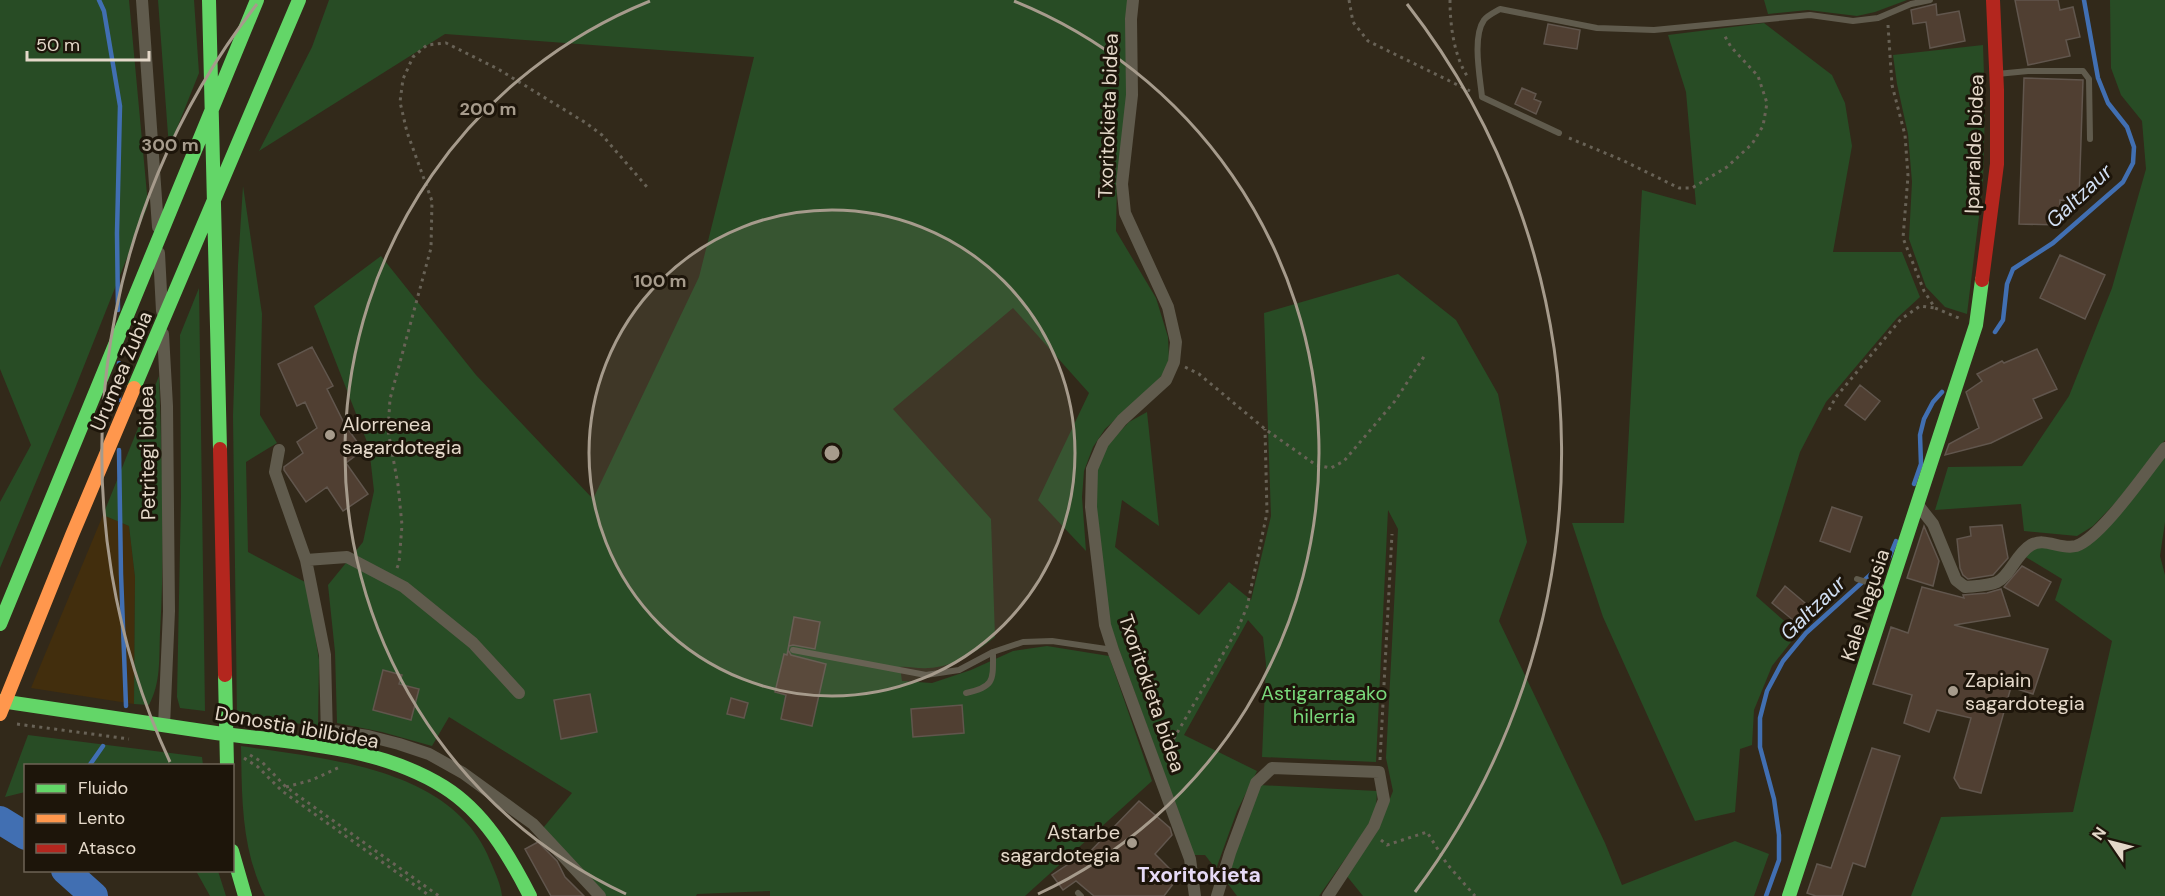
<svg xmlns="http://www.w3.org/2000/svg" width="2165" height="896" font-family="'DM Sans',sans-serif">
	<rect width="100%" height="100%" fill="#32291a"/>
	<!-- built -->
	<path fill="#422e0d" d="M103 515 129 526 135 577 134 704 31 688Z"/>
	<!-- green -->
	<path fill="#284c25" d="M0 0H129L148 205 74 391 0 568V502L31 445 0 369Z
		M158 0H194L199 73 169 148Z
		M329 0H1128V92L1117 180 1116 231 1156 298 1168 337 1169 359 1164 373 1152 386 1105 429 1093 447 1084 471 1082 497 1086 551 1038 500 1089 393 1013 308 893 409 991 519 995 637C975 653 953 667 928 668 918 669 908 666 900 667L902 681 932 683 971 670 1013 651 1047 646 1109 656 1152 781 1025 896H770V891L697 894 696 896H605L543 828 572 793 449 717 432 746 382 732 337 723 335 652 328 585 363 542 374 491 369 447 314 306 381 256 476 375 593 499 699 277 754 57 445 34 259 151 312 47Z
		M1764 0H1907L1875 12 1857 16 1808 10 1768 14Z
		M2110 0H2165V440L2119 499 2093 526 2077 536 2024 531 2021 504 1935 510 1948 467 2022 466 2069 396 2112 288 2146 169 2142 121 2121 95 2111 68Z
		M1764 23 1832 75 1845 103 1852 146 1833 252H1902L1920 297 1897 318 1826 402 1800 452 1756 596 1798 633 1772 666 1754 710 1752 745 1740 749 1735 812 1695 821 1603 617 1572 523H1624L1642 190 1696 205 1686 92 1668 35Z
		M1983 45 1985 107 1983 184 1967 314 1945 307 1926 287 1909 239 1912 182 1908 134 1897 84 1893 55Z
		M243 186 262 314 260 415 277 443 246 462 248 552 307 583 319 660 318 726 237 716 233 416 238 265Z
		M1398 274 1456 320 1498 394 1527 542 1499 621 1605 843 1622 885 1735 841 1769 854 1754 896H1363L1346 875 1377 832 1393 791 1386 758 1398 529 1388 510 1376 762 1262 757 1266 664 1263 637 1248 620 1184 735 1257 771 1237 811 1216 869 1205 855H1194L1109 622 1096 509 1097 470 1107 445 1129 422 1147 412 1159 526 1122 500 1115 547 1199 615 1229 582 1251 600 1271 516 1264 313Z
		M199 288 205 711 180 708 177 697 181 497 180 335Z
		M159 376C162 461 165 548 160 633 159 658 161 683 149 705L134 704 135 577 129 526 103 515Z
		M2165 455V522L2160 556 2165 575V896H1911L1941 817 2073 812 2112 641 2055 600 2062 579 2024 556 2033 546 2074 548Z
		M28 735 202 757 203 765 26 766 25 792 5 797Z
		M241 746C328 759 457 768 492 865 496 875 501 885 502 896H265C241 849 242 797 241 746Z
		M1259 785 1377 791 1376 809 1369 825 1319 896H1237L1225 880Z
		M196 871H218L226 896H210Z"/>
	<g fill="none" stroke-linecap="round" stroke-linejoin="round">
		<!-- stream -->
		<path stroke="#416fb2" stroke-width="4.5" d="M99 0 104 11 120 106 117 233 118 310
			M1995 332 2003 320 2007 284 2013 269 2053 243 2123 182 2133 163 2134 147 2127 127 2108 103 2098 78 2084 0
			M119 363V400
			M119 450 121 574 126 706
			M1914 484 1921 464 1920 435 1924 419 1933 402 1942 392
			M89 766 103 746
			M19 831 26 826
			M1766 896 1779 860V835L1774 799 1760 747V718L1767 691 1783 661 1806 633 1889 558 1896 541"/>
		<!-- river -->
		<path stroke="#416fb2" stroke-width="28" d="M0 820 26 836
			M65 870 94 896"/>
	</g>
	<!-- building -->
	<path fill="#503f32" stroke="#61564d" stroke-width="1.5" d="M2015 0H2058L2060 10 2073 7 2080 37 2066 40 2070 56 2028 65Z
		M1936 4 1937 15 1959 11 1965 41 1930 48 1926 22 1913 24 1911 10Z
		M1548 24 1580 30 1577 49 1544 44Z
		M2024 78 2083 80 2079 201 2060 200 2059 225 2019 224Z
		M1522 88 1536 94 1534 99 1541 102 1536 114 1515 104Z
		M2060 255 2105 275 2085 319 2040 298Z
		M312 347 333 386 327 389 345 425 363 450 346 463 368 494 343 511 327 487 306 502 284 470V467L303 453 297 442 317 428 305 402 297 406 278 364Z
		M2037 349 2057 389 2033 399 2042 418 1991 443 1945 455 1949 444 1979 428 1966 392 1982 381 1977 374 2002 361 2004 363Z
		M1860 385 1880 401 1865 420 1845 405Z
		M1832 507 1862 517 1850 552 1820 541Z
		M2002 525 2008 558 1993 575 1968 579 1963 575 1960 568 1957 539 1971 536 1970 527Z
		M1924 526 1939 561 1933 586 1907 578Z
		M2022 566 2051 582 2038 606 2004 587Z
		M1785 586 1811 608 1798 624 1772 603Z
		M1922 587 1964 598 1963 595 1987 593 2001 589 2010 616 1954 625 2048 649 2033 694 2011 687 1981 793 1960 788 1954 778 1971 718 1937 710 1929 732 1904 723 1912 695 1873 684 1891 627 1908 633Z
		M794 617 820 622 815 649 793 645 789 646 788 650 791 655 826 664 812 726 781 719 786 695 775 692 784 654 787 655Z
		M383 670 402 675 399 684 419 689 411 720 373 710Z
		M590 694 597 732 561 739 554 700Z
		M731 698 748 703 744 718 727 714Z
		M962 705 964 733 913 737 911 709Z
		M1872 748 1900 756 1865 867 1853 863 1842 896H1816L1807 893 1817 864 1831 868Z
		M1139 801 1170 828 1172 835 1155 854 1171 870 1166 877 1173 884 1164 896H1094L1076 881 1063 890 1052 875 1070 863 1080 862Z
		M538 842 557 861 565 877 584 896H551L525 849Z"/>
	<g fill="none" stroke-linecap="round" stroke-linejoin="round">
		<!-- path -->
		<path stroke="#686256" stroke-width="3" stroke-dasharray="3 4.5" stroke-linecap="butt" d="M1349 0 1353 22 1368 41 1470 91
			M1450 0C1450 26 1454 57 1469 79
			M1888 25 1892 85 1905 135 1908 176 1903 238 1924 291 1935 308 1961 319
			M1569 138 1622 160 1679 188H1692L1727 167 1752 144 1763 126 1767 103 1758 76 1731 47 1723 33
			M1185 367 1199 374 1265 429 1316 465 1331 468 1344 461 1395 401 1425 355
			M1829 410 1836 397 1901 319 1920 306 1935 308
			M397 568 399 563 402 525 398 485 388 430 390 399 431 248 432 201 407 132 400 102 403 79 413 57 427 45 446 43 498 69 586 123 602 135 647 187
			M17 724 129 739
			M1166 752 1238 628 1247 607 1267 513 1265 429
			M250 755 262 762 286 787 439 896
			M244 758 258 767 282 791 430 896
			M1380 760 1392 534
			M286 787 312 780 340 767
			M1381 840 1387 845 1427 832 1447 864 1475 896"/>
		<!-- lane -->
		<path stroke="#605b4d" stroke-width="6" d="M1997 74 2028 71H2083L2089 79 2090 139
			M1559 133 1482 97C1480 77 1472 37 1484 20 1488 15 1495 12 1500 9L1597 28 1654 30 1810 15 1853 21 1878 18 1911 4 1930 0
			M1857 579 1888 589
			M793 650 926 675 959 670 993 652 1023 642 1052 641 1113 650
			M966 693C995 687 993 680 993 652
			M1078 893 1081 896"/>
		<!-- street -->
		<path stroke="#605b4d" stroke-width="12" d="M142 0 158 227
			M1133 0 1131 19 1132 95 1122 184 1125 213 1168 307 1176 342 1174 362 1166 380 1122 420 1103 443 1092 469 1091 507 1105 625 1113 650 1190 859 1195 896
			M159 253 162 311
			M163 334 167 406 169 611 164 726
			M279 450 275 472 306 560 325 655 327 738
			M1918 505 1933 524 1956 580 1965 587C1975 586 1988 586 1997 582 2010 576 2016 554 2031 545 2045 537 2060 550 2076 546 2101 538 2147 470 2165 448
			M306 560 347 557 404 587 473 643 519 693
			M327 730 368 736 399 744 429 754 463 773 533 824 600 896
			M1217 896 1230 853 1256 783 1272 768 1379 772 1384 800 1374 826 1328 896"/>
		<!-- fast -->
		<path stroke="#63d668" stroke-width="14" d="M209 0 220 449
			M134 388 299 0
			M0 624 257 0
			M225 675 227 766
			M0 701C72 712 144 723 216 733 292 743 377 745 444 787 484 812 509 855 530 896
			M232 851 245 896
			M1789 896 1976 325 1982 280"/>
		<!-- slow -->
		<path stroke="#ff974d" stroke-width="14" d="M0 714 72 535 134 388"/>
		<!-- jam -->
		<path stroke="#b3261e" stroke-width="14" d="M1982 280 1997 164V90L1993 0
			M220 449 225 675"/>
	</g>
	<!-- distance rings -->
	<circle cx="832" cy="453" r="243" fill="#a69b8c" fill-opacity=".12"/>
	<g fill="none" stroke="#a69b8c" stroke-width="3">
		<circle cx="832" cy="453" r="243"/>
		<path d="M626 894A487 487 0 0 1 650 1M1014 1A487 487 0 0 1 1038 894"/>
		<path d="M170 762A730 730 0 0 1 257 4M1407 4A730 730 0 0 1 1415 892"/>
	</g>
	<!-- markers -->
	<g fill="#a69b8c" stroke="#1d150a" stroke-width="2">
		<circle cx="330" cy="435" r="6"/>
		<circle cx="1953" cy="691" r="6"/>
		<circle cx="1132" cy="843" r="6"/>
	</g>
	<g text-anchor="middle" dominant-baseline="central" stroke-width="6" stroke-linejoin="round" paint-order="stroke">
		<!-- street labels -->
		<g font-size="20" fill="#e4d8c9" stroke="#1d150a">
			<text transform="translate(1108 116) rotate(-88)">Txoritokieta bidea</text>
			<text transform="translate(1974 144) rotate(-88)">Iparralde bidea</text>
			<text transform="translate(121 371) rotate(-67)">Urumea Zubia</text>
			<text transform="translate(147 453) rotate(-91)">Petritegi bidea</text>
			<text transform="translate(1865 605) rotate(-72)">Kale Nagusia</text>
			<text transform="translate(1152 693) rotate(71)">Txoritokieta bidea</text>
			<text transform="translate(297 727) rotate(10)">Donostia ibilbidea</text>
		</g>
		<!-- poi labels -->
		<g font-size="20" fill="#e4d8c9" stroke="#1d150a" text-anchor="start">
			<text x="342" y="424">Alorrenea<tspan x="342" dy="23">sagardotegia</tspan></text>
			<text x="1965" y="680">Zapiain<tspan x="1965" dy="23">sagardotegia</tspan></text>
			<text x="1120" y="832" text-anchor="end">Astarbe<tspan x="1120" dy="23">sagardotegia</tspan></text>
		</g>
		<!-- park labels -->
		<g font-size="20" fill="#78d87a" stroke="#1d150a">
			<text x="1324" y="693">Astigarragako<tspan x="1324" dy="23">hilerria</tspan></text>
		</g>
		<!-- water labels -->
		<g font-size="21" font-style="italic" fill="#d0def2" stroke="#1d150a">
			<text transform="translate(2079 196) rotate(-43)">Galtzaur</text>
			<text transform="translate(1813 608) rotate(-44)">Galtzaur</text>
		</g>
		<!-- neighbourhood labels -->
		<g font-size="21" font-weight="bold" fill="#e6daf6" stroke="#1d150a">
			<text x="1199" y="875">Txoritokieta</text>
		</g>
	</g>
	<circle cx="832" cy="453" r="9" fill="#a69b8c" stroke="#1d150a" stroke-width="3"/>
	<g font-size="18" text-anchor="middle" font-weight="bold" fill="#a69b8c" stroke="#1d150a" stroke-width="6" stroke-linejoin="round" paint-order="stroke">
		<text x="488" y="115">200 m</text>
		<text x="170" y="151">300 m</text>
		<text x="660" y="287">100 m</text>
	</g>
	<!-- legend -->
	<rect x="24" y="764" width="210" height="108" fill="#1d150a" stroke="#6d6356" stroke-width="1.5"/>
	<rect x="36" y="784" width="30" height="9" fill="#63d668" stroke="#6d6356" stroke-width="1.5"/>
	<text x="78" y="794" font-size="18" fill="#e4d8c9">Fluido</text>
	<rect x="36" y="814" width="30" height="9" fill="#ff974d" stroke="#6d6356" stroke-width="1.5"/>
	<text x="78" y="824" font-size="18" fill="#e4d8c9">Lento</text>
	<rect x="36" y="844" width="30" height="9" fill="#b3261e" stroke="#6d6356" stroke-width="1.5"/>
	<text x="78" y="854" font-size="18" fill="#e4d8c9">Atasco</text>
	<!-- north arrow -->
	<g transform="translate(2111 842) rotate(305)" stroke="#1d150a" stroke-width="4.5" paint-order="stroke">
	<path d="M0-4.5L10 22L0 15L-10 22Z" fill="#e4d8c9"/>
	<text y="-9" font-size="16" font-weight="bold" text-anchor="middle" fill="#e4d8c9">N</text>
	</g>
	<!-- scale -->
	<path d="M27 51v9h122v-9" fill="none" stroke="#e4d8c9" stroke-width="3"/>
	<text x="36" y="51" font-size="18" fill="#e4d8c9" stroke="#1d150a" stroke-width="4.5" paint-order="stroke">50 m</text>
</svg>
